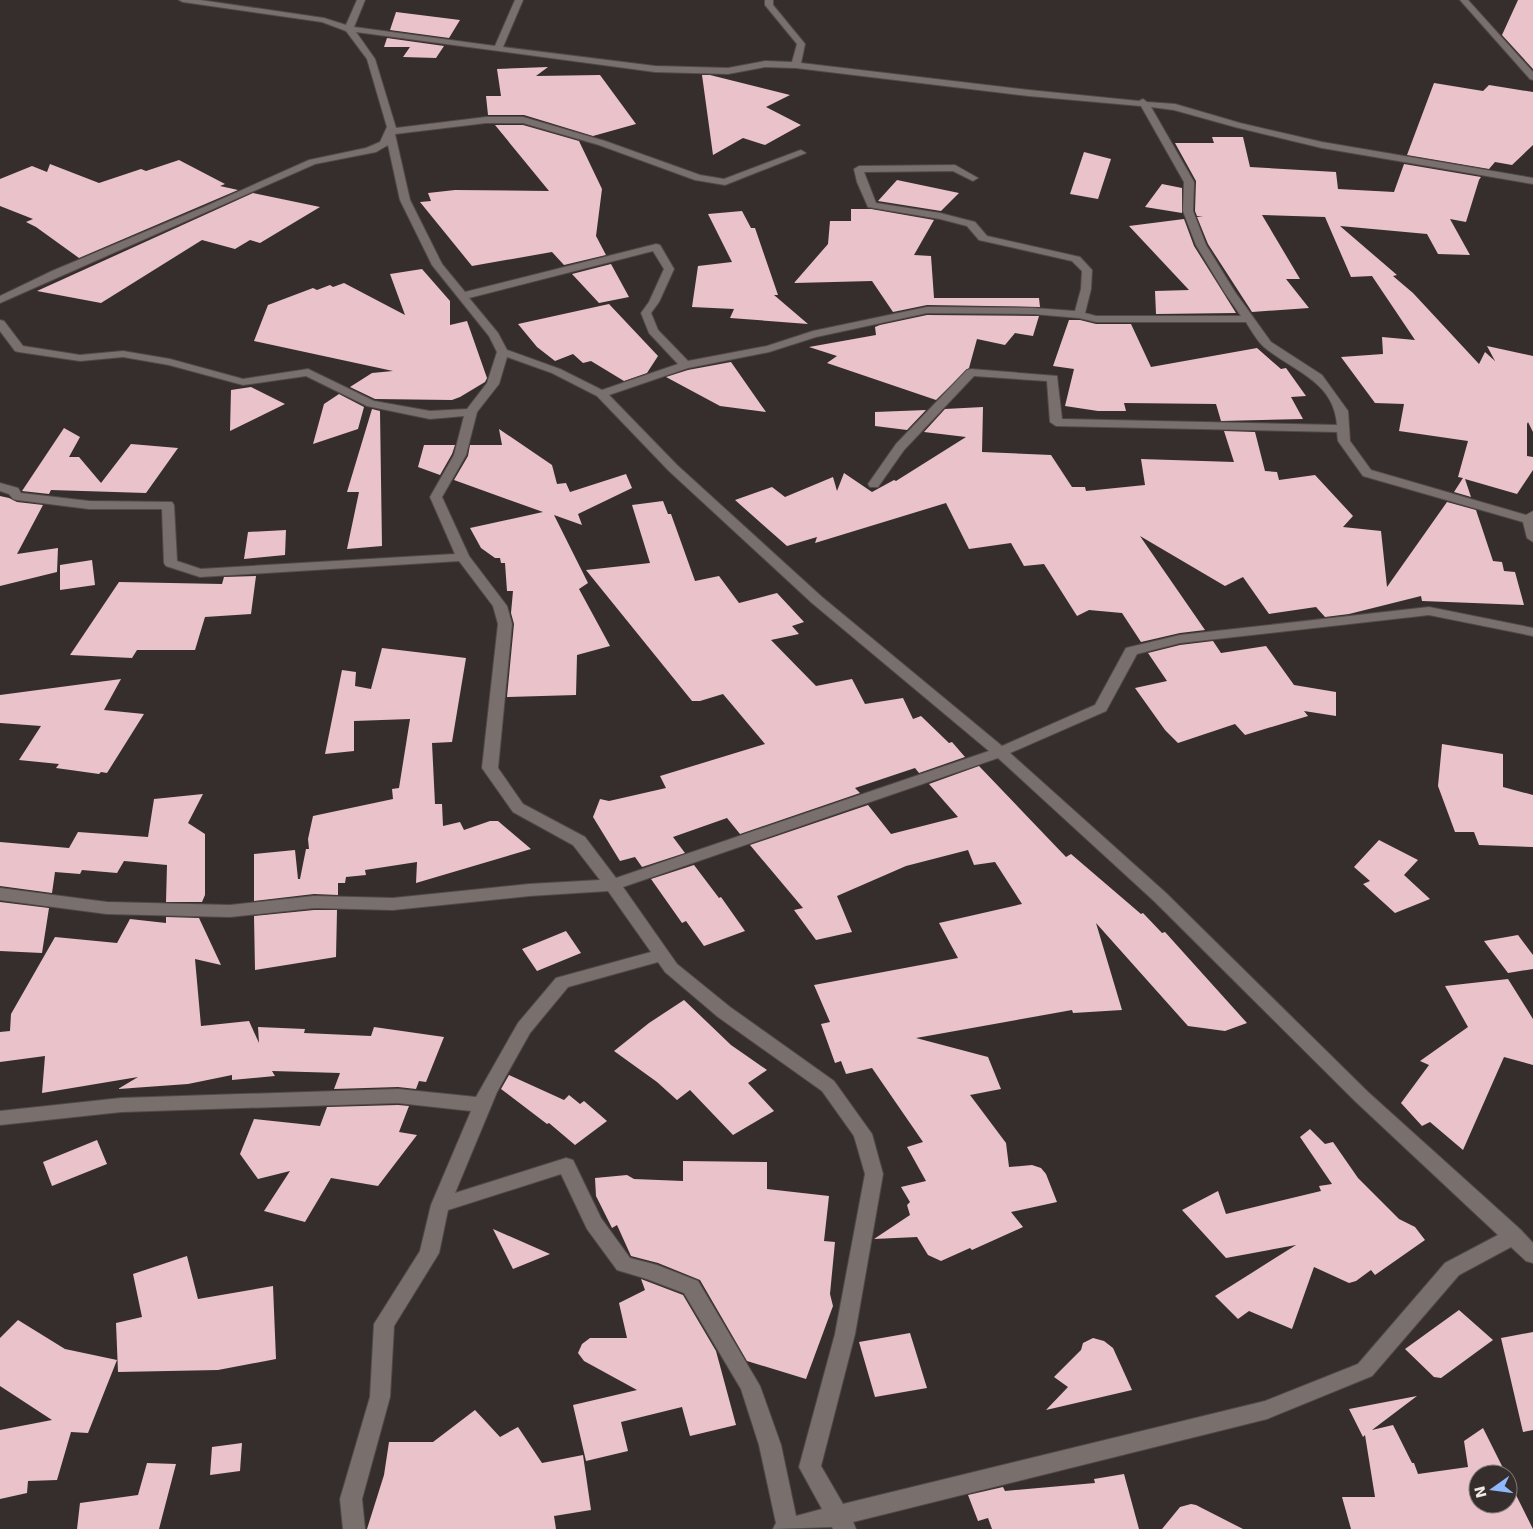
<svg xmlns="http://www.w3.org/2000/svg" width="1533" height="1529" font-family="'DejaVu Sans',sans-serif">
	<rect width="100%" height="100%" fill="#362e2d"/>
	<!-- building -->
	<path fill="#e9c2ca" d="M1518 0H1533V69L1502 35Z
		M396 12 460 20 449 38 390 30Z
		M387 38 444 46 436 58 403 57 410 47H384Z
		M548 67 536 76 600 75 636 124 593 136 524 115H488L486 96H501L497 69Z
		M702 75H710L790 95 766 107 801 125 765 145 743 138 713 155Z
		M1434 83 1483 91 1489 85 1533 92V145L1512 165 1495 162 1489 169 1407 155Z
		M495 125H523L579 141 602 189 596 236 606 255 564 265 552 252 472 266 420 202 431 201 428 193 455 190 549 191Z
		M1212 137H1243L1250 167 1336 172 1338 189 1394 192 1404 164 1481 177 1479 180 1466 222 1450 219 1470 255 1438 254 1427 234 1340 226 1397 275 1393 276 1413 293 1479 364 1485 352 1495 361 1487 346 1533 356V432L1528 422 1527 424V456L1533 457V470L1517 494 1465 479 1471 497 1454 492 1463 478 1458 477 1468 441 1399 431 1404 404 1375 403 1341 357 1383 354 1382 337 1415 340 1372 276 1351 277 1325 217 1262 215 1300 279H1286L1309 308 1252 312 1208 244 1197 217H1203L1197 216 1195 211 1196 181 1175 143H1214Z
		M1084 152 1111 159 1098 199 1070 194Z
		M179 160 225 184 220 186 238 190 79 258 36 227 26 222 33 219 0 206V179L32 166 47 172 50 164 99 183 141 169 146 171Z
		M897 180 959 193 941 211 878 201Z
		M1162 184 1182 188V213L1145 207Z
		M253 193 320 207 260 243 250 240 235 249 202 240 101 303 37 291Z
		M851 209H871L934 220 914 255 931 256 934 298H1039L1040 307 927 305 893 312 872 281 794 283 828 244 830 221H851Z
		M742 211 751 228H755L778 295H774L808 324 730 318 734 309 692 307 698 266 732 262 708 214Z
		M1184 219 1194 246 1236 313 1156 314 1155 291 1189 290 1129 226Z
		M611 264 629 297 599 303 572 274Z
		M422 269 450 301V325L467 321 487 378 485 382 460 397 452 400 375 399 350 387 372 373 393 371 254 341 268 305 313 288 317 290 330 285 333 287 344 283 405 315 390 274Z
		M609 304 658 356 647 373 624 381 591 361 583 363 573 354 555 361 537 347 518 324Z
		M927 315 1039 316 1033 336 1015 333 1005 345 977 339 969 368 936 400 827 363 837 356 809 347 876 335 875 327 880 325Z
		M1069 320H1080L1096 324H1131L1151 367 1257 348 1281 369 1286 368 1306 396 1291 397 1303 419 1221 421 1216 404 1124 403 1126 411H1098L1065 406 1074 369 1053 366Z
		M731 362 766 412 720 406 666 377 688 370Z
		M251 387 285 404 230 431 231 390Z
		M339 394 364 407 358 429 313 444 324 404Z
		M983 407 982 452 1051 455 1072 487H1085L1086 491 1145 485 1141 459 1234 462 1224 431 1255 432 1265 471 1277 472 1279 480 1315 475 1353 516 1343 527 1381 531 1387 587 1447 502 1476 510 1493 561 1502 562 1504 571 1515 572 1524 605 1422 601 1421 596 1349 614 1325 617 1316 607 1269 614 1243 577 1225 586 1140 536 1205 630 1180 633 1141 642 1122 613 1089 610 1077 616 1044 564 1024 566 1011 543 969 549 946 503 815 543 817 537 787 546 735 500 772 487 785 497 833 477 837 491 844 473 872 492 894 480 896 481 966 437 924 432 945 409Z
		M372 409 380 411 382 546 347 549 359 492H347Z
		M926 410 907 430 875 426V412Z
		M64 428 80 437 69 457H79L101 483 131 444 178 448 146 493 51 490 49 494 22 491Z
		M499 429 552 465 557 484 566 483 570 492 626 474 632 488 578 514 582 525 554 515 588 583 579 589 610 646 577 655 576 695 507 697 514 624 511 613 513 591H507L505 563H501L500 558H495L481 548 470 528 543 512 454 480 468 456 470 445H502Z
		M424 445H455L452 454 440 475 418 467Z
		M0 496 9 498 17 502 43 505 17 554 58 548 57 572 0 586Z
		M663 501 668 514H671L695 581 719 576 739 603 777 593 804 622 792 626 799 634 771 640 816 686 852 679 865 704 903 698 913 719 921 716 949 743 952 742 965 757 919 773 915 768 855 788 860 793 740 834 727 818 673 837 685 853 642 867 635 857 620 861 593 817 600 799 609 801 666 788 660 776 765 744 723 694 700 701H692L586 570 650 563 632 505Z
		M286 530 285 555 244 559 248 532Z
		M92 560 95 585 60 590V565Z
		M256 576 251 614 205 617 195 650H137L132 658 70 655 119 582 222 584 224 577Z
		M1213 641 1221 653 1266 646 1294 685 1336 692V716L1304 711 1308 716 1245 735 1235 724 1178 743 1165 730 1135 688 1167 681 1148 653 1180 645Z
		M382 648 466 658 452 742 432 743 435 804H442L443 826 460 822 464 830 490 821H498L531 849 416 883 417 862 365 870 366 875 346 877 345 883H338V895L314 894 254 901V854L295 850 298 879H300L306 849H309L308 839 313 816 393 799 392 789 399 788 410 719 354 721V751L325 754 342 670 356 672 355 686 371 689Z
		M121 679 104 710 144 714 107 773 101 772 99 774 56 768 59 764 19 760 41 726 0 723V695Z
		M1442 744 1503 754V787L1533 795V847L1479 845 1474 832H1455L1438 786Z
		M979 766 1066 857 1071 854 1141 914 1143 913 1162 933 1165 932 1247 1023 1225 1031 1188 1026 1096 923 1122 1010 1073 1013 1072 1010 916 1038 988 1057 1001 1089 970 1095 1006 1143 1009 1167 1032 1165 1041 1168 1046 1174 1057 1202 1011 1212 1023 1227 972 1250 970 1248 941 1261 928 1255 917 1237 874 1239 910 1215 907 1205 910 1202 901 1187 926 1181 907 1147 923 1142 872 1068 846 1074 841 1061 835 1063 821 1024 830 1022 814 985 958 958 939 923 1022 904 995 862 974 865 968 850 906 866 837 896 852 932 816 940 794 910 803 908 750 845 868 805 891 834 958 817 929 784Z
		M203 794 188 823 205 834V895L202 902H166L167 865 124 861 117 873 82 870 80 874 55 872 52 893 0 886V842L69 848 78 832 148 837 154 799Z
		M1379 840 1418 860 1404 875 1430 899 1395 913 1363 884 1370 881 1354 867Z
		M694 865 719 898 721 897 745 931 704 946 686 921 682 923 651 879Z
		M0 902 49 908 42 953 0 951Z
		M314 910H337L336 957 255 970 254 916Z
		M166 917 199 918 221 965 195 959 201 1026 249 1021 259 1043 258 1027 305 1029 304 1033 371 1036 374 1027 444 1037 426 1082 419 1081 416 1089 398 1087 334 1089 340 1073 272 1071 275 1076 232 1080V1075L188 1084 118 1089 138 1077 42 1093 45 1056 0 1062V1032L10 1031 11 1014 55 937 117 943 130 919 166 923Z
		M566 931 581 953 537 971 522 949Z
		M1518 935 1533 955V969L1508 973 1484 941Z
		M1508 979 1533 1019V1065L1504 1057 1463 1150 1430 1122 1422 1126 1401 1103 1429 1065 1420 1061 1468 1027 1445 986Z
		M684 1000 731 1045 767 1070 748 1083 774 1111 733 1135 690 1090 677 1100 657 1082 614 1051 649 1023Z
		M509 1075 564 1100 569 1095 580 1104 584 1101 607 1121 575 1145 549 1123 547 1124 501 1089Z
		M398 1105 409 1106 399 1132 417 1135 378 1186 331 1178 305 1222 264 1211 290 1171 258 1179 240 1154 254 1119 320 1126 327 1107Z
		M1310 1129 1325 1144 1333 1142 1358 1178 1399 1219 1415 1227 1425 1240 1375 1275 1371 1270 1356 1281 1349 1283 1314 1267 1292 1329 1249 1311 1238 1319 1215 1296 1296 1245 1226 1258 1182 1210 1218 1191 1226 1214 1321 1191 1319 1186 1332 1184 1300 1137Z
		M97 1140 107 1164 52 1186 43 1162Z
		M683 1161 767 1162V1189L829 1196 824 1241 835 1242 830 1294 833 1306 806 1379 747 1361 700 1280 658 1263 631 1256 617 1225 612 1228 596 1196 595 1178 627 1175 634 1179 683 1181Z
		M493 1229 550 1254 513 1269Z
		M187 1256 198 1299 273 1286 276 1359 218 1370 118 1372 116 1323 142 1317 133 1274Z
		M641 1279 683 1295 716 1351 736 1425 690 1436 682 1407 621 1422 628 1451 586 1461 573 1405 637 1390 584 1361 578 1353 582 1344 590 1338H627L619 1303 645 1290Z
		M1459 1310 1493 1340 1441 1378 1434 1377 1405 1349Z
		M18 1320 65 1349 117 1360 88 1433 71 1432 57 1480 28 1481 27 1493 0 1499V1430L52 1420 0 1386V1338Z
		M1533 1332V1430L1523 1432 1501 1338Z
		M910 1333 927 1388 875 1397 859 1342Z
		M1093 1338 1104 1341 1113 1348 1132 1390 1046 1410 1068 1387 1054 1377 1081 1350 1083 1343Z
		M1417 1396 1372 1430 1393 1425 1412 1463H1414L1418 1474 1468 1467 1464 1441 1483 1428 1506 1474H1478V1504H1508V1479L1533 1529H1351L1342 1497H1375L1365 1435 1363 1437 1349 1409Z
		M475 1410 500 1437 518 1427 542 1463 583 1455 591 1510 554 1516 556 1529H367L384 1475 389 1442H433Z
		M242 1443 240 1471 210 1475 212 1447Z
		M147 1463 176 1464 159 1529H77L80 1503 138 1495Z
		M1124 1474 1139 1529H992L988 1518 978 1521 968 1495 1003 1487 1005 1491 1095 1483 1094 1479Z
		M1191 1504 1196 1505 1243 1529H1162L1180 1507Z"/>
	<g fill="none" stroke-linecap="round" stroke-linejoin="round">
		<defs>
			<path id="minor" d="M179 0H200L324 18 346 25 357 0H365L354 27 495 46 515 0H523L503 47 655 66 728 68 765 61 792 62 797 44 765 5V0H773V5L805 44 801 63 1029 90 1139 101 1143 99 1147 102 1175 104 1240 123 1322 142 1533 178V184L1322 148 1235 127 1174 110 1151 107 1194 182 1193 211 1206 245 1235 292 1271 342 1322 375 1348 411 1350 441 1371 470 1526 515 1533 511V542L1527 538 1523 522 1363 476 1338 441 1337 432 1056 426 1050 422 1047 381 974 376 904 450 878 487H870L868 484 896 444 967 370 971 369 1057 376 1062 419 1337 425C1334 381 1293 371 1264 347 1257 341 1251 330 1246 322H1096L1079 318 1033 314 927 313 816 337 769 352 688 368 609 395 677 465 822 597 1002 746 1095 705 1126 648 1180 635 1429 607 1533 628V636L1429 615 1180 643 1137 654 1106 711 1010 753 1166 893 1368 1092 1521 1230 1533 1243V1263L1526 1261 1511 1247 1459 1275 1372 1376 1267 1419 853 1522 856 1529H833L832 1527 773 1529 776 1523 759 1445 741 1389 684 1293 647 1279 617 1270 587 1229 561 1174 448 1210 439 1253 394 1326 390 1397 362 1499 365 1529H343L340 1499 370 1397 374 1324 420 1251 431 1205 471 1111 398 1103 121 1112 0 1125V1111L121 1098 398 1089 476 1097 518 1023 556 978 651 952 608 891 529 896 393 910 314 908 230 917 107 914 0 900V888L107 902 230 905 314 896 393 898 529 884 600 880 573 845 513 812 482 768 498 624 493 606 459 561 200 577 166 566 164 563 162 509H89L17 500 13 499 9 494 0 491V483L18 488 21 493 89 501 172 502 174 505 177 561 201 569 455 554 430 497 454 455 464 416 430 419 367 406 306 376 243 385 169 365 123 357 80 361 19 352 15 351 0 331V320L4 321 23 346 80 355 123 351 170 359 243 379 308 369 374 401 430 411 467 409 487 383 497 352 489 336 432 265 400 200 388 145 376 152 315 164 0 303V296L52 271 204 207 309 160 366 148 380 142 387 127 367 59 346 31 322 22 183 2ZM356 32 655 72 728 74 765 67 796 68 1029 96 1141 106 1184 182 1183 211 1196 245 1225 293 1241 316H1096L1085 313 1091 289 1092 270 1080 257 987 236 975 222 940 213 876 203 864 172 953 171 973 181 978 178 955 165 859 166 854 169 857 182 868 207 940 219 967 226 979 240 1072 261 1082 271 1081 289 1075 311 1033 308 927 307 813 331 767 346 688 361 658 330 651 313 659 302 674 269 660 245 656 244 465 292 442 264 410 200 395 134 486 123H523L599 145 695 180 725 185 806 153 801 150 798 151 724 179 700 175 605 141 523 117H486L396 128 375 59ZM653 251 664 269 649 302 641 313 649 333 678 364 602 390 560 369 507 350 498 333 469 298ZM507 357 552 373 597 396 669 471 812 603 989 751 616 878 585 837 523 804 498 768 512 624 507 606 469 556 442 497 466 455 477 412 499 384ZM998 758 1154 901 1356 1102 1498 1235 1445 1263 1358 1364 1265 1401 843 1504 821 1466 855 1334 883 1174 872 1134 834 1081 730 1007 677 964 623 887ZM658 962 665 972 718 1017 822 1091 854 1136 865 1174 835 1334 799 1467 822 1509 796 1516 781 1445 760 1386 698 1281 657 1265 630 1258 601 1218 573 1160 566 1158 455 1193 497 1092 530 1033 568 987Z
				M1460 0H1468L1533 72V80L1530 79Z"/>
		</defs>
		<!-- minor casing -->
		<use href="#minor" stroke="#504a48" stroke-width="2"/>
		<!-- minor -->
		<use href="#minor" fill="#79706e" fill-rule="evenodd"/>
	</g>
	<!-- north arrow -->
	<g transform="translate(1493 1489) rotate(256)"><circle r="24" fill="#362e2d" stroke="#807978"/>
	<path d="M0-4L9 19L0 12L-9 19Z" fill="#91b8fd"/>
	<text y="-8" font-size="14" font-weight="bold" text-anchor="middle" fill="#efeae9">N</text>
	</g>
</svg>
